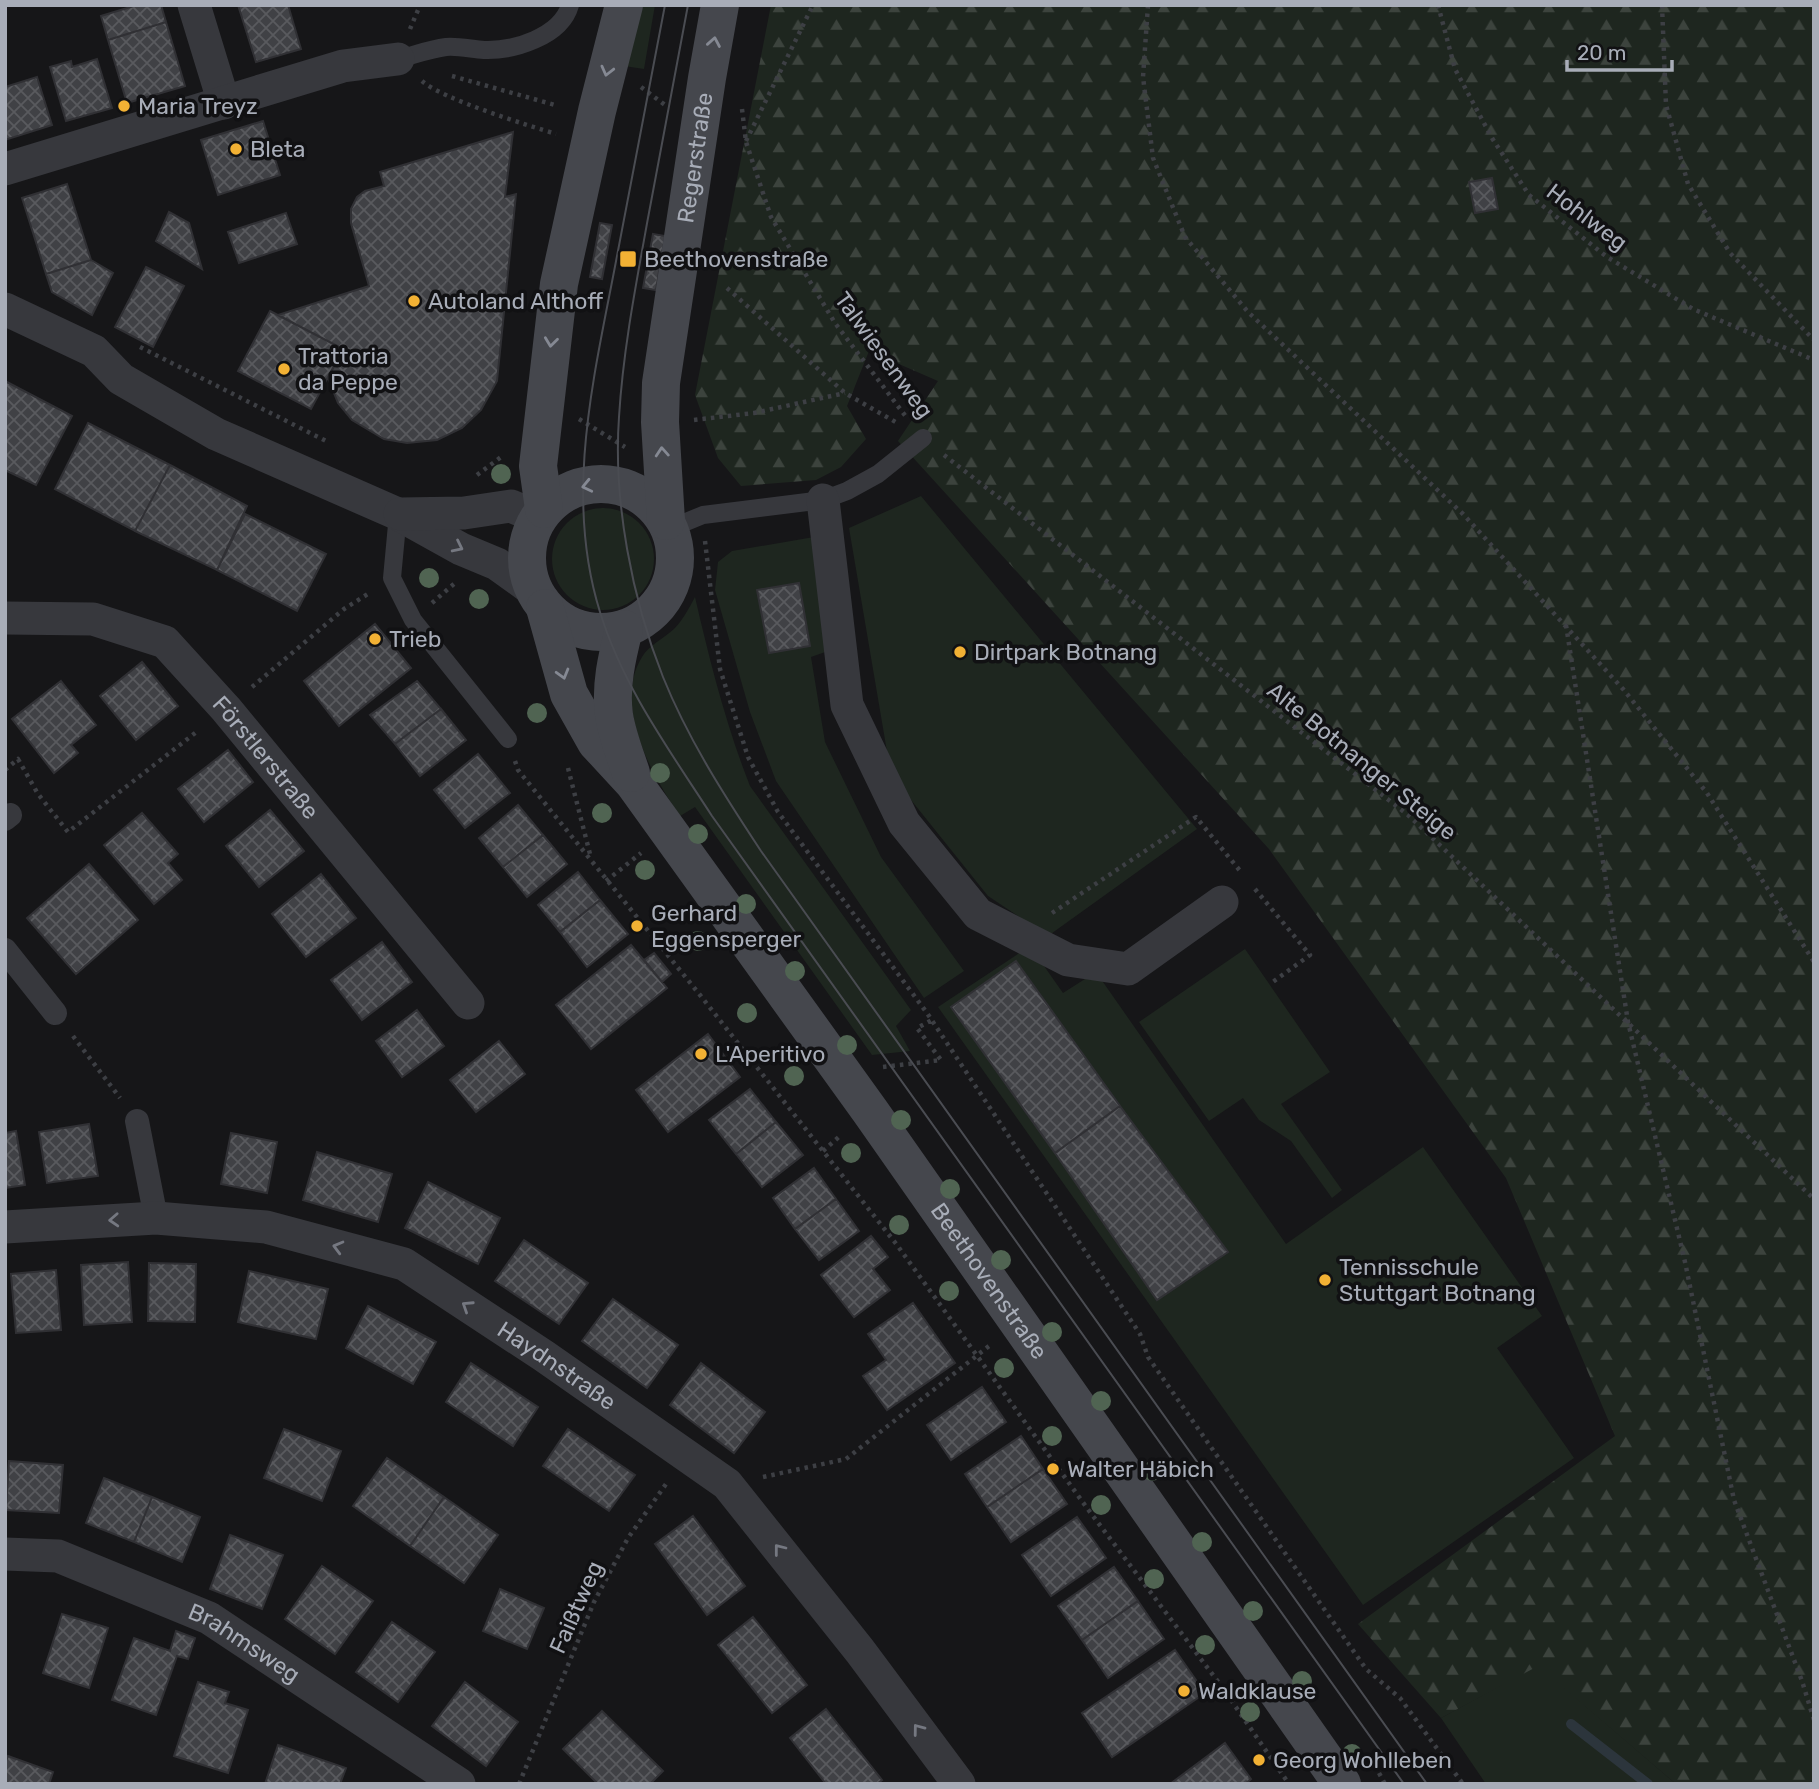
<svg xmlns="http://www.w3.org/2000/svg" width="1819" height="1789" font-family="Rubik,sans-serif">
	<defs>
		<pattern id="forest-firs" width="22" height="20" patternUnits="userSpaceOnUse" patternTransform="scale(1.75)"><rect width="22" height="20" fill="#1e261f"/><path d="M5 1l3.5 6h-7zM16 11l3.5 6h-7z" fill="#3c433d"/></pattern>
		<pattern id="building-cross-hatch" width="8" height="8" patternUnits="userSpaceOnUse" patternTransform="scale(1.75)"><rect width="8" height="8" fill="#404145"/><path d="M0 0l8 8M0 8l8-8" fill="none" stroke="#595a5e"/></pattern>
	</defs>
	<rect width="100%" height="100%" fill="#161618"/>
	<!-- grass -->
	<path fill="#1e261f" d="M639 5H655L644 69 624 66Z
		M921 496 1197 829 1048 936 988 896 891 775 849 528Z
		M552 559a51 51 0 1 1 102 0a51 51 0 1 1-102 0Z
		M814 537 831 650 811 657 825 742 881 857 964 971 924 998 776 781 750 712 715 590 718 562 732 551Z
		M695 597C710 662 726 725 750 786L911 1010 896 1026 910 1051 872 1055 695 807 680 816C652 775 612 706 642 657 648 646 664 638 674 629 683 620 689 608 695 597Z
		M1030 946 1063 993 1096 972 1286 1244 1423 1147 1542 1316 1497 1348 1574 1458 1363 1605 938 1007Z
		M1245 949 1330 1072 1281 1104 1342 1190 1332 1198 1291 1141 1259 1120 1243 1098 1209 1121 1139 1022Z
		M1538 1665 1676 1784H1486L1441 1718Z"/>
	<!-- forest -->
	<path fill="url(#forest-firs)" d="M771 5H1814V1784H1676L1538 1666 1441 1718 1358 1624 1615 1436 1506 1178 1269 849 898 441 938 381 869 351 847 406 866 439 841 467 816 480 741 486 718 458 695 395Z"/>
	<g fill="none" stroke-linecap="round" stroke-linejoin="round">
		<!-- stream -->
		<path stroke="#2c353c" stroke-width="10" d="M1571 1724 1648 1784"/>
	</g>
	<!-- building -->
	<path fill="url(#building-cross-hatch)" stroke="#303034" stroke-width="2" d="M137 5H161L166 22 108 40 101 16Z
		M238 5H288L301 49 256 62Z
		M166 22 185 86 127 103 108 40Z
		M97 59 112 108 66 121 50 67 71 61 72 67Z
		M37 77 52 125 5 140V87Z
		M263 121 280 175 218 195 201 140Z
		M513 132 505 197 516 194 497 381 481 410 462 428 437 440 407 443 384 439 352 420 338 403 328 378 343 349 278 315 369 286 351 223V209L357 197 365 191 384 186 380 172Z
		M1492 178 1498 209 1475 213 1469 182Z
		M67 184 91 260 46 274 22 198Z
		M169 212 189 223 202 269 156 241Z
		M286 213 297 244 239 263 228 232Z
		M600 223 612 225 602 279 590 277Z
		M653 234 665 236 656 290 643 288Z
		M91 260 113 273 92 315 52 292 46 274Z
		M146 267 184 286 153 347 115 327Z
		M270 311 343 349 311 409 238 371Z
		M5 381 72 416 36 485 5 470Z
		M88 423 170 465 135 531 55 489Z
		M170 465 247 506 217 570 135 531Z
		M245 514 326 554 297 611 217 570Z
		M799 583 810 646 769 653 757 590Z
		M375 624 411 668 339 726 304 681Z
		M142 662 178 706 136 740 100 696Z
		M61 681 96 725 71 745 78 753 54 773 12 719Z
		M417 681 441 709 395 744 370 715Z
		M441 709 466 740 420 776 395 744Z
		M228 750 253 782 204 822 178 789Z
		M478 754 510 793 465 828 434 790Z
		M518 805 543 835 503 867 479 838Z
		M270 810 304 851 259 887 226 846Z
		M142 813 178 854 168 863 182 880 154 904 104 845Z
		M543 835 567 864 527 897 503 867Z
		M89 864 138 920 76 974 27 918Z
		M578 872 600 900 560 932 538 905Z
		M321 874 356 918 306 957 272 914Z
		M600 900 628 934 587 967 560 932Z
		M382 942 412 982 362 1020 331 980Z
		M631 945 667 988 591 1049 556 1005Z
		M654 953 671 974 662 982 644 960Z
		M1016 961 1120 1106 1055 1153 951 1007Z
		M417 1010 444 1046 402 1077 376 1041Z
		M708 1034 740 1077 668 1132 636 1090Z
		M499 1041 525 1074 476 1112 450 1080Z
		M750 1089 776 1122 736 1154 709 1120Z
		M1120 1106 1228 1252 1157 1300 1055 1153Z
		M776 1122 803 1155 762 1187 736 1154Z
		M89 1124 98 1176 47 1183 39 1132Z
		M16 1131 25 1185 5 1188V1133Z
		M231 1133 277 1142 267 1193 221 1184Z
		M317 1152 392 1174 378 1222 303 1200Z
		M814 1168 836 1199 795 1229 773 1198Z
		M428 1182 500 1218 478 1264 405 1228Z
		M836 1199 859 1231 819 1260 795 1229Z
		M871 1236 888 1257 873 1269 890 1290 854 1317 821 1275Z
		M524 1240 588 1283 559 1324 495 1281Z
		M128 1262 132 1322 84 1325 81 1265Z
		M149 1263 196 1264 195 1322 148 1321Z
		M56 1270 61 1330 16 1333 11 1274Z
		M249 1271 328 1289 316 1339 238 1322Z
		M613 1299 678 1345 647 1388 582 1341Z
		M913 1303 955 1363 887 1410 863 1376 886 1360 868 1334Z
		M368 1306 436 1342 413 1384 346 1348Z
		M471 1363 538 1407 513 1446 446 1402Z
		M701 1363 765 1412 734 1453 670 1405Z
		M982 1387 1006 1422 951 1460 927 1425Z
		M284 1429 341 1451 322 1501 264 1478Z
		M568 1429 635 1475 609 1511 543 1466Z
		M1021 1436 1043 1469 987 1507 965 1474Z
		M387 1458 444 1497 410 1546 353 1506Z
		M9 1461 63 1465 59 1513 6 1510Z
		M1043 1469 1067 1504 1011 1542 987 1507Z
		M104 1478 152 1497 134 1542 86 1523Z
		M152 1497 200 1517 182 1562 134 1542Z
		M444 1497 498 1535 464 1583 410 1546Z
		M693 1516 745 1586 707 1615 655 1544Z
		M1077 1517 1106 1558 1051 1596 1022 1555Z
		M230 1535 283 1555 262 1609 210 1589Z
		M322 1566 373 1601 335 1654 285 1619Z
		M1114 1567 1138 1601 1082 1640 1058 1606Z
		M500 1589 544 1608 527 1649 483 1631Z
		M1138 1601 1164 1639 1108 1678 1082 1640Z
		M62 1614 108 1628 89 1688 43 1673Z
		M753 1617 807 1685 772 1713 718 1645Z
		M392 1622 435 1652 398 1702 356 1672Z
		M176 1631 195 1638 188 1659 177 1656 156 1715 112 1700 134 1638 170 1651Z
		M1175 1650 1205 1693 1112 1757 1082 1713Z
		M198 1682 229 1692 225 1703 248 1710 228 1773 174 1756Z
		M465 1682 518 1722 486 1766 432 1726Z
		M826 1709 882 1780 877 1784H826L790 1738Z
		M602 1711 663 1771 650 1784H598L563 1749Z
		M1225 1743 1251 1779 1245 1784H1170Z
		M278 1745 346 1768 340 1784H265Z
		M8 1756 53 1772 49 1784H5V1763Z"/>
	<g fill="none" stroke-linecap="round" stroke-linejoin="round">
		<!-- path -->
		<path stroke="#3d3f44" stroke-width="4.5" stroke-dasharray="3.5 5" stroke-linecap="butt" d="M1148 5 1143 77 1153 158 1185 237 1248 312 1463 514 1623 689 1707 793 1814 962
			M1438 5 1455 69 1492 138 1529 195 1607 257 1693 309 1814 360
			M1662 5 1666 105 1688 184 1730 253 1814 340
			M410 29 418 10 416 5
			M452 76 555 105
			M422 81C442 99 527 125 556 134
			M641 87 665 105
			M742 109 746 142 771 217 835 323 907 418
			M746 141 813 5
			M727 288 845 393 899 424
			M140 347 326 441
			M579 419 625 447
			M694 420 754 413 845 393
			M944 455 1408 815 1814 1199
			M477 475 501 457
			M705 541 720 669 748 757 778 812 927 1013 1140 1334 1148 1357 1366 1669 1400 1698 1463 1784
			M432 603 455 583
			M1566 625 1628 1022 1685 1262 1734 1500 1802 1681 1814 1720
			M252 687 344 609 371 592
			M515 761 518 770 700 995 897 1245 1087 1508 1222 1687 1289 1784
			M568 768 591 858
			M5 770 18 759 38 794 68 832 199 730
			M606 881 641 853
			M1255 889 1310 955 1270 984
			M1052 913 1196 817 1241 872
			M73 1036 120 1098
			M883 1067 941 1060 917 1028 932 1020
			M823 1151 841 1135
			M763 1477 846 1459 989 1346
			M1379 1773 1385 1784
			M519 1784 594 1602 628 1538 666 1484"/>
		<!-- service -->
		<path stroke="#37383d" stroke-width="18" d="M398 59C414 55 430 49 446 47 458 46 471 49 484 50 513 51 561 37 570 5
			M398 514 392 578 413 620 508 739
			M669 529 703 515 823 500 847 491 878 474 923 438"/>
		<!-- pedestrian -->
		<path stroke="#37383d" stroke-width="24" d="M5 819 10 815
			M5 950 55 1013
			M137 1121 156 1218"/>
		<!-- minor -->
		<g stroke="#37383d" stroke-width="33">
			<path d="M194 5 224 103"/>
			<path d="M5 169 343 66 398 59"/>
			<path d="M5 309 94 351 121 379 216 434 398 514 461 549 497 564 533 590"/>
			<path d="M823 500 847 705 904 823 978 914 1068 960 1128 969 1222 902"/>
			<path d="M400 514 464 513 511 506 537 517"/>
			<path id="s1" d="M5 618 93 619 165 642 226 709 468 1003"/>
			<path id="s2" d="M5 1227 156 1218 266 1227 404 1264 544 1356 727 1484 860 1651 959 1784"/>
			<path id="s3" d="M5 1554 58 1556 209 1618 459 1784"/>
		</g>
		<!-- secondary -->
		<g stroke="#45474d" stroke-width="38">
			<circle cx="601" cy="558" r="74"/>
			<path d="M544 509 538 466 559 284 597 111 624 5"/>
			<path id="s4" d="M666 521 660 422 661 383 707 78 720 5"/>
			<path id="s5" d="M545 608 569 694 596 742 633 782 870 1111 1342 1784"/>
			<path d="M624 629C617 657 610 686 614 715 617 735 625 755 631 773"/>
		</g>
		<!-- tram -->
		<path stroke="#4a4c52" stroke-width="2" d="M665 5C649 89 633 172 617 256 595 373 563 494 600 612 623 687 670 751 712 816L1404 1784
			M688 5C675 76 661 147 648 218 636 284 623 351 619 417 613 501 632 599 663 677 688 739 724 795 761 851L1427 1784"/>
	</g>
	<!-- trees -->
	<g fill="#506452">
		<circle cx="501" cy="474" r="10"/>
		<circle cx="429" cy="578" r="10"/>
		<circle cx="479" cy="599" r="10"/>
		<circle cx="537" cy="713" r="10"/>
		<circle cx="660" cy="773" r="10"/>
		<circle cx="602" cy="813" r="10"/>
		<circle cx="698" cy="834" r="10"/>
		<circle cx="645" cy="870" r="10"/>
		<circle cx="746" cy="904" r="10"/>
		<circle cx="698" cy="941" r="10"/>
		<circle cx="795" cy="971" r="10"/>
		<circle cx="747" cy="1013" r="10"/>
		<circle cx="847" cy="1045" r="10"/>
		<circle cx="794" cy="1076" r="10"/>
		<circle cx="901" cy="1120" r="10"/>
		<circle cx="851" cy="1153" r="10"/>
		<circle cx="950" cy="1189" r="10"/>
		<circle cx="899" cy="1225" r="10"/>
		<circle cx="1001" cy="1260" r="10"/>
		<circle cx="949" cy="1291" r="10"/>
		<circle cx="1052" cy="1332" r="10"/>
		<circle cx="1004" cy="1368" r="10"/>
		<circle cx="1101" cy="1401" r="10"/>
		<circle cx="1052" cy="1436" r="10"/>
		<circle cx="1152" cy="1471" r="10"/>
		<circle cx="1101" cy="1505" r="10"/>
		<circle cx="1202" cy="1542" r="10"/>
		<circle cx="1154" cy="1579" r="10"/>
		<circle cx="1253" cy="1611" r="10"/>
		<circle cx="1205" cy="1645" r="10"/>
		<circle cx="1302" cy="1681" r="10"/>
		<circle cx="1250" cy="1712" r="10"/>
		<circle cx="1352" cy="1754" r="10"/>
	</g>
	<!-- one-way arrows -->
	<defs><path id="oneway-chevron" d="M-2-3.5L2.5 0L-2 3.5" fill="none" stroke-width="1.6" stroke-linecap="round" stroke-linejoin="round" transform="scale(1.75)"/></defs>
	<g stroke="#858993">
		<use href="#oneway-chevron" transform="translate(714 42) rotate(-80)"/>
		<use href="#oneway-chevron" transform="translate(607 71) rotate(104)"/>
		<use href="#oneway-chevron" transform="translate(551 342) rotate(97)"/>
		<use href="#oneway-chevron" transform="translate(662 452) rotate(-94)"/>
		<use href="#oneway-chevron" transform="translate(587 486) rotate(167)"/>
		<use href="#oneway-chevron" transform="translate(563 674) rotate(74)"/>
	</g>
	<g stroke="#757881">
		<use href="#oneway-chevron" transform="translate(458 547) rotate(26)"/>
		<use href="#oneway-chevron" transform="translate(114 1220) rotate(177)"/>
		<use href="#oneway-chevron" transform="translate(338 1247) rotate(-165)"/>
		<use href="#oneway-chevron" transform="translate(467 1306) rotate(-147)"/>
		<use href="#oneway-chevron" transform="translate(779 1549) rotate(-128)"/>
		<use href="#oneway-chevron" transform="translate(918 1729) rotate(-127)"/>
	</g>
	<!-- markers -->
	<g fill="#f2b134" stroke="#111113" stroke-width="2.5">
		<circle cx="124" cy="106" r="7"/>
		<circle cx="236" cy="149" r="7"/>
		<rect x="619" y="250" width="18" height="18" rx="3.5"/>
		<circle cx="414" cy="301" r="7"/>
		<circle cx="284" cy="369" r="7"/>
		<circle cx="375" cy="639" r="7"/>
		<circle cx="960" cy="652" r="7"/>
		<circle cx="637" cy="926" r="7"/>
		<circle cx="701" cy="1054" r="7"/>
		<circle cx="1325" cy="1280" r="7"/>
		<circle cx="1053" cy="1469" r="7"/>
		<circle cx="1184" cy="1691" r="7"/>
		<circle cx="1259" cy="1760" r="7"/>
	</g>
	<g text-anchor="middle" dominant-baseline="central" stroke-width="7" stroke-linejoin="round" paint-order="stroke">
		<!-- poi labels -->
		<g font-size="23" fill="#a8adb8" stroke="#111113" text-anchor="start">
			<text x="138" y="106">Maria Treyz</text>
			<text x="250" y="149">Bleta</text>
			<text x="644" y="259">Beethovenstraße</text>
			<text x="428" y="301">Autoland Althoff</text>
			<text x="298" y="356">Trattoria<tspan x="298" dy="26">da Peppe</tspan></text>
			<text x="389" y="639">Trieb</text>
			<text x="974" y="652">Dirtpark Botnang</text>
			<text x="651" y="913">Gerhard<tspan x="651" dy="26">Eggensperger</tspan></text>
			<text x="715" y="1054">L'Aperitivo</text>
			<text x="1339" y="1267">Tennisschule<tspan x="1339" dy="26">Stuttgart Botnang</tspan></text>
			<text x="1067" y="1469">Walter Häbich</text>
			<text x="1198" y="1691">Waldklause</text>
			<text x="1273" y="1760">Georg Wohlleben</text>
		</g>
		<!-- street labels -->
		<g font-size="23" fill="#a8adb8" stroke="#111113">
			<text stroke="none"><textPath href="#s4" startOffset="366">Regerstraße</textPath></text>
			<text transform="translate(1587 217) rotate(37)">Hohlweg</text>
			<text transform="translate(884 355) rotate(54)">Talwiesenweg</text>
			<text stroke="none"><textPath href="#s1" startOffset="317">Förstlerstraße</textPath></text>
			<text transform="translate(1362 761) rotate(39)">Alte Botnanger Steige</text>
			<text stroke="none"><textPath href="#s5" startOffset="812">Beethovenstraße</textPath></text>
			<text stroke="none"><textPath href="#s2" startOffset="588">Haydnstraße</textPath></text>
			<text transform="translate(576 1607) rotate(-66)">Faißtweg</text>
			<text stroke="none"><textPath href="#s3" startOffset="259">Brahmsweg</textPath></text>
		</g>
	</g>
	<!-- border -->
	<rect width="1819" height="1789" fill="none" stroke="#a8adb8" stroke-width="14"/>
	<!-- scale -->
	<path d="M1567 60v10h105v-10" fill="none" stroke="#a8adb8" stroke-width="3.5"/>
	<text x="1577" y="60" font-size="21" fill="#a8adb8" stroke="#111113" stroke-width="5" paint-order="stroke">20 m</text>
</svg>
